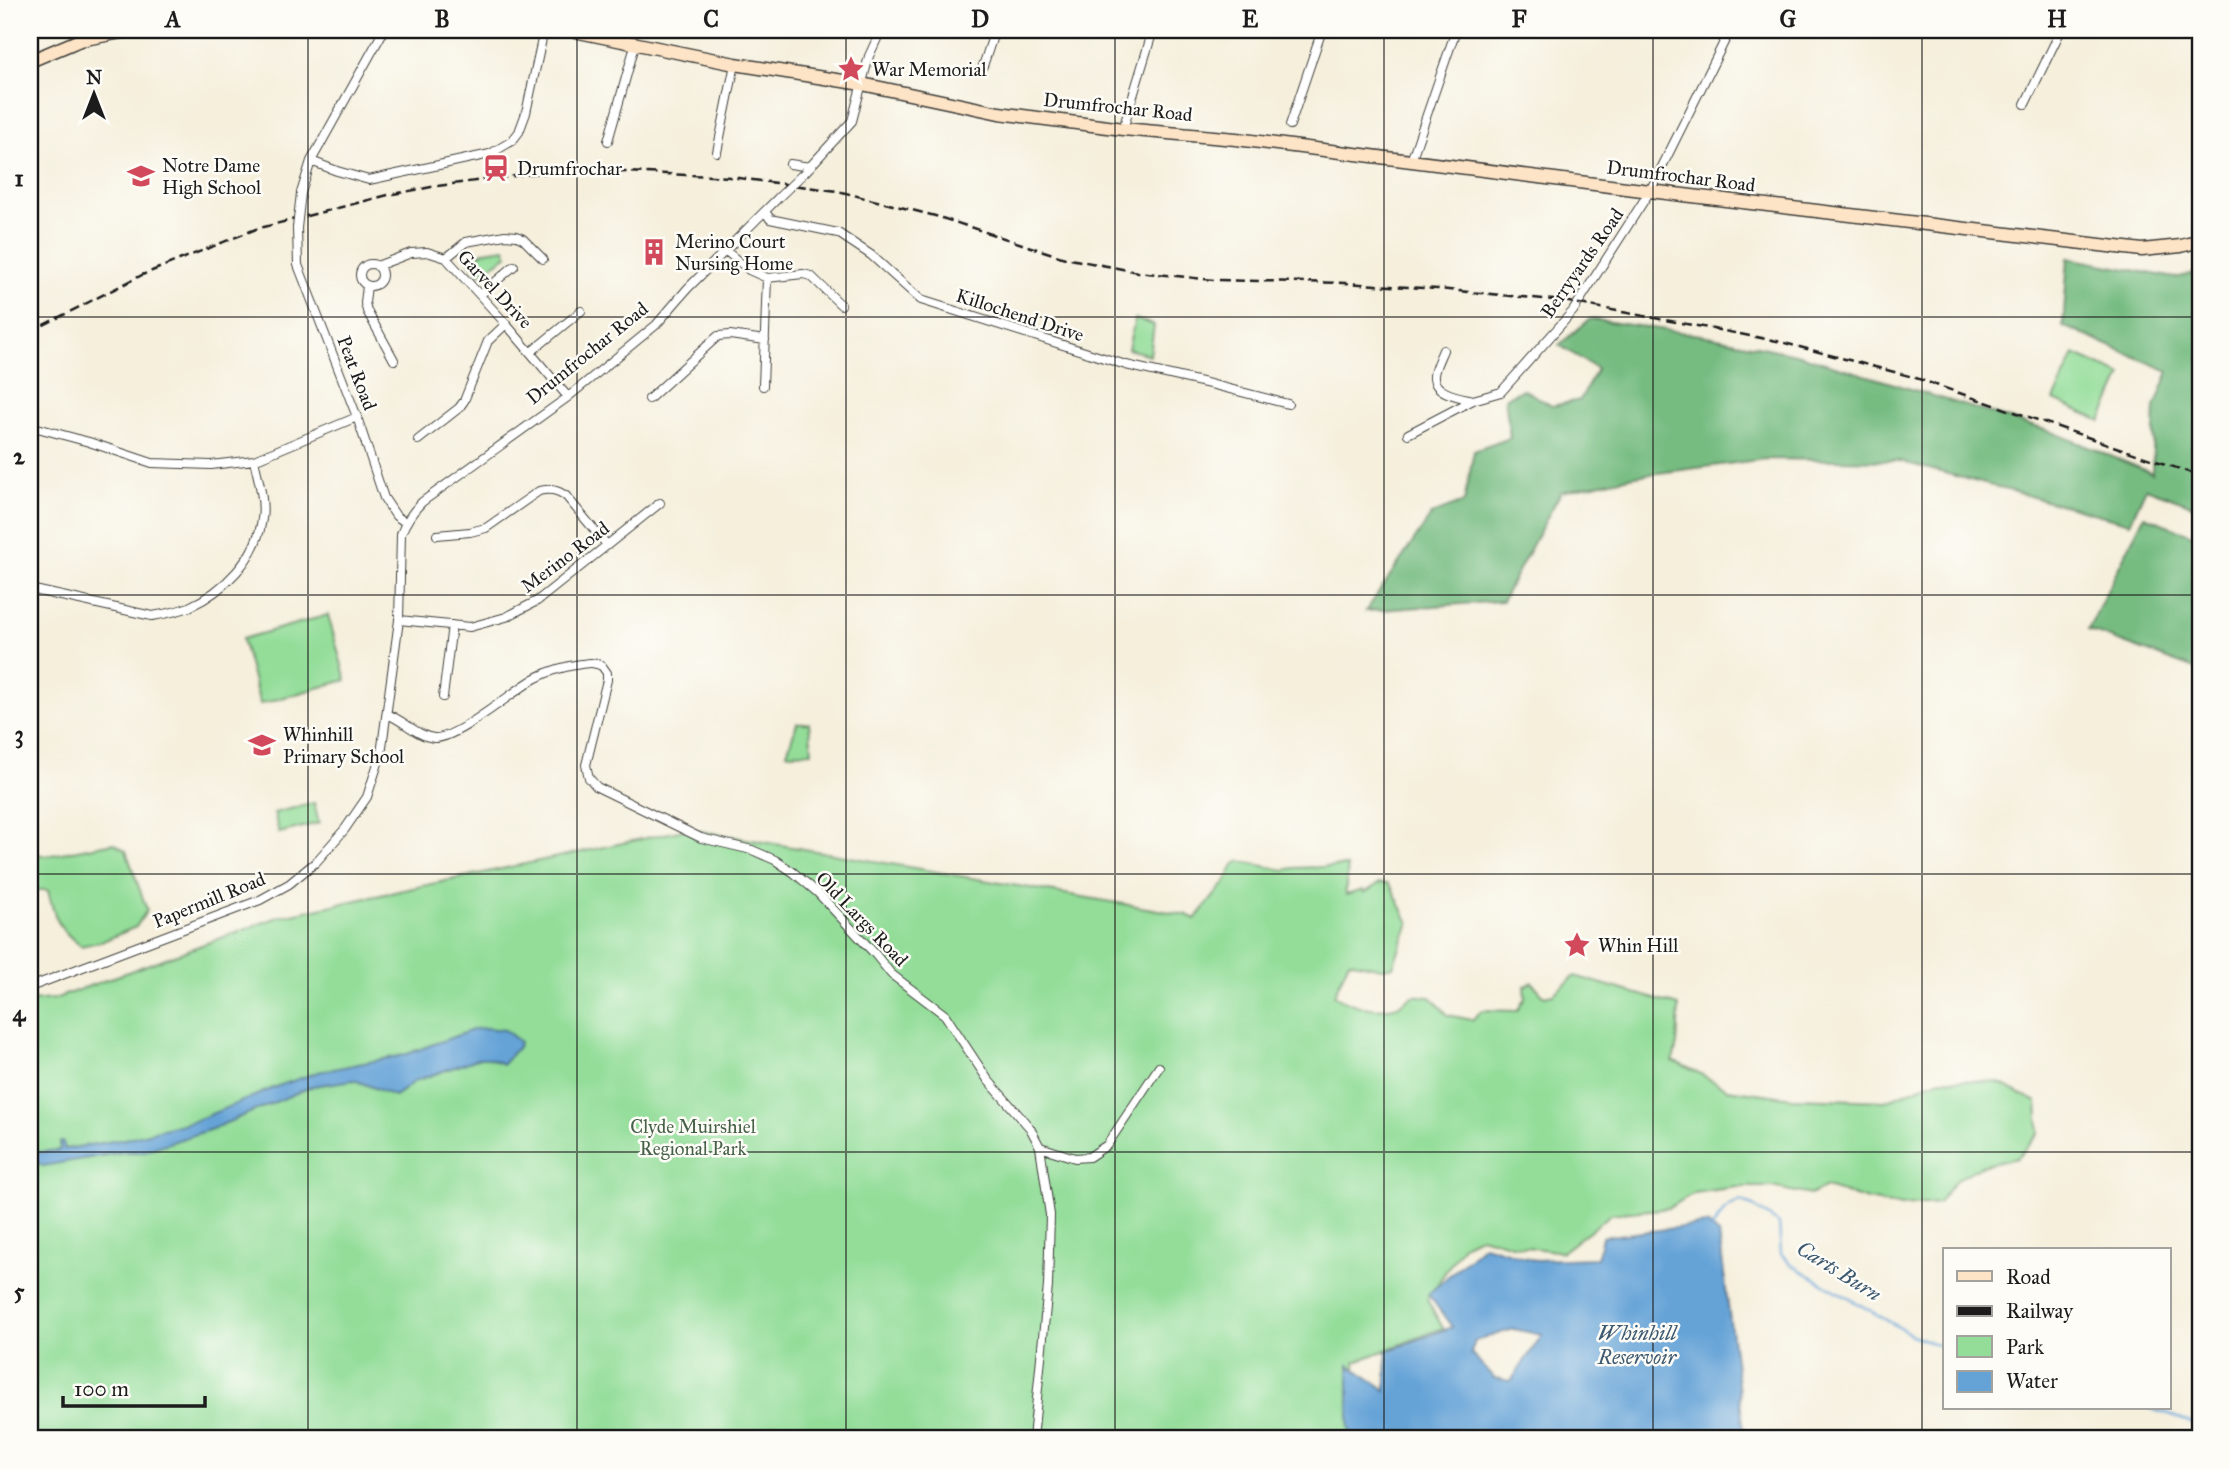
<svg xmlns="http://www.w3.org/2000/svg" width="2230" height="1469" font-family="'IM FELL Great Primer',serif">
	<rect width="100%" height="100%" fill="#fdfcf7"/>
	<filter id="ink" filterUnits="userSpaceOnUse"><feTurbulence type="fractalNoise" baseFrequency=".0143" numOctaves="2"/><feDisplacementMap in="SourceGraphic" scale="14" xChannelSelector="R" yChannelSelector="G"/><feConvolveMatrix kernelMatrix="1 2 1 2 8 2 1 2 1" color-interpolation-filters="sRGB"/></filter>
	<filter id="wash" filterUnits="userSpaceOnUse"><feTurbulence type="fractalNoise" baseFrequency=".00686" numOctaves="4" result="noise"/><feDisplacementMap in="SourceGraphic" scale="28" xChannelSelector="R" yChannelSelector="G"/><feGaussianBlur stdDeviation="1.57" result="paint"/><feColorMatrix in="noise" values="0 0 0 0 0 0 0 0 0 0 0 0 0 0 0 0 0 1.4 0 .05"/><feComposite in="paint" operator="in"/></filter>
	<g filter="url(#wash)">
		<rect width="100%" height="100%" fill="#f5efdc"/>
		<!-- green -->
		<path fill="#93dd99" stroke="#587c5a" stroke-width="2" d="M505 248 508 255 479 274 469 260 485 251Z
			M1135 319 1154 325 1150 355 1128 349Z
			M2074 354 2122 375 2101 421 2054 400Z
			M328 615 346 680 260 704 242 639Z
			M797 723H809L812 752 787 753Z
			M314 803 319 823 279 833 274 813Z
			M688 829 1187 915 1195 919 1225 883 1234 865 1239 861 1284 870 1293 868 1347 866C1349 876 1344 885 1346 895L1363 890 1364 893 1380 883H1388L1392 888 1409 923 1393 966 1382 968 1349 961 1334 995C1352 1006 1374 1012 1394 1007 1402 1005 1407 997 1414 996 1419 995 1427 997 1431 997L1448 1015 1472 1020 1482 1010 1517 1011 1525 998 1524 986 1532 982 1544 996 1553 994 1575 976 1679 1006 1677 1044 1673 1061 1697 1072 1727 1089 1793 1098 1885 1101 1940 1079 1997 1082 2037 1102 2039 1133 2017 1158 1981 1166 1956 1180 1938 1203 1901 1206 1868 1200 1826 1187 1810 1195 1772 1187H1737L1694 1193 1669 1208 1611 1214 1562 1252 1512 1245 1481 1236 1463 1245 1427 1300 1443 1328 1355 1362 1361 1439H30V1001L54 999 278 917Z
			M114 843 126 851 147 910 136 927 103 941 81 946C58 929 54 917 48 890H30V852L46 856Z"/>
		<!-- forest -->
		<path fill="#76bc81" stroke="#496c4e" stroke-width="2" d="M2068 258 2175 278 2200 272V508L2146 488 2130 523 1899 461 1766 459 1635 476 1561 492 1502 601 1366 611 1432 514 1464 502 1474 451 1510 438 1505 398 1523 389 1552 406 1580 400 1597 369 1559 345 1590 319 1707 336 1796 354 2052 432 2152 473 2155 407 2169 371 2063 326Z
			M2144 516 2200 538V671L2088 630Z"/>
		<!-- water -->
		<path fill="#65a3d7" stroke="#40607a" stroke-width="2" fill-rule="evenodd" d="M487 1028 505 1030 520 1042 518 1047 503 1064 488 1058H480L415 1081 395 1096 354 1080 313 1086 212 1129 141 1152H123L43 1166 30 1158 39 1152 60 1150V1142H63L65 1149 125 1139 197 1120 278 1086 318 1072 404 1055 475 1029Z
			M1707 1224 1719 1234 1745 1439H1351L1349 1427V1365L1386 1390 1387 1351 1452 1327 1428 1294 1484 1245 1534 1260 1597 1258 1602 1237ZM1513 1329 1542 1335 1511 1381 1494 1378 1471 1353 1475 1341Z"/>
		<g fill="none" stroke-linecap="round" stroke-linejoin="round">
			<!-- stream -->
			<path stroke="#65a3d7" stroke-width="2.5" d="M1712 1228 1725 1209 1739 1201 1753 1206 1779 1224 1781 1254 1792 1265 1912 1335 1945 1348
				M2149 1408 2193 1423H2200"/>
		</g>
	</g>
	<g filter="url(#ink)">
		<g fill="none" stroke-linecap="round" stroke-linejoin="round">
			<defs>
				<path id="minor" d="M2174 30 2200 41
					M983 66 995 30
					M2025 104 2061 30
					M1290 125 1322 30
					M1123 129 1153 30
					M608 141 636 42
					M717 152 735 64
					M311 161 337 171 369 180 490 154 512 141 519 132 526 113 544 30
					M1411 161 1456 30
					M790 164 810 167
					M806 171 852 121 869 56 881 30
					M301 193 311 161 384 30
					M765 211 770 219 838 233 871 255 921 300 1126 365 1210 384 1288 404
					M297 228 298 265 357 417 384 498 396 516 405 522
					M726 251 749 270 767 278 803 274 811 276 841 305
					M446 258 466 242 505 235 517 236 523 239 543 259
					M360 275a11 11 0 1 1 22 0a11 11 0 1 1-22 0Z
					M377 266 411 253 427 252 446 258 506 324 568 397
					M367 285 365 303 367 311 394 360
					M480 295 514 266
					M1443 350C1440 358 1433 370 1434 378 1435 394 1461 397 1473 400
					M531 352 581 311
					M763 386 767 278
					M649 399 718 336 730 335 765 340
					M30 426 89 442 152 463 211 465 254 460 357 417
					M1408 434 1473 400 1501 392 1573 311 1650 191 1730 30
					M418 440 459 408 464 401 488 341 506 324
					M437 535 470 532 486 528 539 491C550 488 557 490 566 496L607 545
					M30 589 152 616C164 614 177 612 189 607 224 591 257 558 262 519 265 501 258 478 254 460
					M399 620 470 627 506 617 537 601 660 503
					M443 697 452 625
					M387 714C403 720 417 736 434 738 456 740 514 690 536 678 549 671 566 666 581 664 589 663 595 662 602 666L607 673V680L586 765 589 778 597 787 701 838 752 850 775 860 793 872 818 893 875 954 891 974 945 1015 988 1080 1030 1128 1040 1147 1050 1215 1048 1286 1033 1439
					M30 987 260 900 289 884 316 862 345 829 367 797 381 754 399 620 401 534C406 521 412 512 422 502L568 397 656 325 688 288 779 197
					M30 1112 35 1129
					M1040 1147 1075 1158 1089 1157 1107 1145 1159 1067"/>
				<path id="secondary" d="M569 30 735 64 862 84 999 113 1123 129 1236 139 1650 191 2142 250 2181 246 2200 241
					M30 61 80 40 132 30"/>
			</defs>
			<!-- minor casing -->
			<use href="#minor" stroke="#3d3c39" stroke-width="10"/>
			<!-- secondary casing -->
			<use href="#secondary" stroke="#3d3c39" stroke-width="15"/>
			<!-- minor -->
			<use href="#minor" stroke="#fff" stroke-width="8"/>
			<!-- secondary -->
			<use href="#secondary" stroke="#fee4c6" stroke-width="12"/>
			<!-- rail -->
			<path stroke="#1c1c1c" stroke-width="2.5" stroke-dasharray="10 5" stroke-linecap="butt" d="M30 332 142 275 256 229 388 195 437 186 530 174 627 172 730 177 838 191 939 217 1065 258 1138 272 1214 280 1345 283 1438 289 1564 301 1777 341 1913 377 2200 476"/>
			<defs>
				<path id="minor-bridge" d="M779 197 806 171
					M297 228 301 193"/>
			</defs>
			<!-- minor-bridge casing -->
			<use href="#minor-bridge" stroke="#3d3c39" stroke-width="10" stroke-linecap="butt"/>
			<!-- minor-bridge -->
			<use href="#minor-bridge" stroke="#fff" stroke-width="8"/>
		</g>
	</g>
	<!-- grid -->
	<path fill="none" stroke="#1c1c1c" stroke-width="2" stroke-opacity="0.55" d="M308 30V1439M577 30V1439M846 30V1439M1115 30V1439M1384 30V1439M1653 30V1439M1922 30V1439M30 317H2200M30 595H2200M30 874H2200M30 1152H2200"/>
	<!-- icons -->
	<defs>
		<symbol id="sight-bare" viewBox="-9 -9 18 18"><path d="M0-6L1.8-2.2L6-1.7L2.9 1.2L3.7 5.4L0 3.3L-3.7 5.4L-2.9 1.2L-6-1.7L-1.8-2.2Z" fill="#d1495b" stroke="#fdfcf7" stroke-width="2.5" paint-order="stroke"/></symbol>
		<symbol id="station-bare" viewBox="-9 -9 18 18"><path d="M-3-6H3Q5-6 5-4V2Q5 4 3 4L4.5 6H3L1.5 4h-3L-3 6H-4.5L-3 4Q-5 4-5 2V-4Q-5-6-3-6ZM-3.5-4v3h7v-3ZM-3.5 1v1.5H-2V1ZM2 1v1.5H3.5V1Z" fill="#d1495b" stroke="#fdfcf7" stroke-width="2.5" paint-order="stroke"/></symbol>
		<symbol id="school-bare" viewBox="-9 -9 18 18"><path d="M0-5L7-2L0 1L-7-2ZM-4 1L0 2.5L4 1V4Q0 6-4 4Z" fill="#d1495b" stroke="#fdfcf7" stroke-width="2.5" paint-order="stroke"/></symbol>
		<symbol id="building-bare" viewBox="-9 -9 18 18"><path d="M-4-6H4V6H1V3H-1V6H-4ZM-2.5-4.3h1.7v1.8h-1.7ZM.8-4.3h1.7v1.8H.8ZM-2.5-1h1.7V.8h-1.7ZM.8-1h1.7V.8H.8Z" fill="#d1495b" stroke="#fdfcf7" stroke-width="2.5" paint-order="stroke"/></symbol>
	</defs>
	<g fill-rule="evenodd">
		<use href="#sight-bare" x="832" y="50" width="38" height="38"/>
		<use href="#station-bare" x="477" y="149" width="38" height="38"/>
		<use href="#school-bare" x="122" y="157" width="38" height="38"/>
		<use href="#building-bare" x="635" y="233" width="38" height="38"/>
		<use href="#school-bare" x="243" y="726" width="38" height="38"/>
		<use href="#sight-bare" x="1558" y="926" width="38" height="38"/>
	</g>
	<g text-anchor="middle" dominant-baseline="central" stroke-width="5" stroke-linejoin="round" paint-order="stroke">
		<!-- poi labels -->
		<g font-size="19" fill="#1c1c1c" stroke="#fdfcf7" text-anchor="start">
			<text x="872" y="69">War Memorial</text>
			<text x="162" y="165">Notre Dame<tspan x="162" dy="22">High School</tspan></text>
			<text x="517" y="168">Drumfrochar</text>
			<text x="675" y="241">Merino Court<tspan x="675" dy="22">Nursing Home</tspan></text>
			<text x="283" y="734">Whinhill<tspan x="283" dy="22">Primary School</tspan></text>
			<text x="1598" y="945">Whin Hill</text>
		</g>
		<!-- street labels -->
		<g font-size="19" fill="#1c1c1c" stroke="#fdfcf7">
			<text transform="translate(1118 107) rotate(6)">Drumfrochar Road</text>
			<text transform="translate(1681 176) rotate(7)">Drumfrochar Road</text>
			<text transform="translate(1582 263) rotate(-55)">Berryyards Road</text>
			<text transform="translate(495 289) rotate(47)">Garvel Drive</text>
			<text transform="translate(1020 315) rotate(18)">Killochend Drive</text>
			<text transform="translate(587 353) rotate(-39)">Drumfrochar Road</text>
			<text transform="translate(357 373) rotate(69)">Peat Road</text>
			<text transform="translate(565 557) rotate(-37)">Merino Road</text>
			<text transform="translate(209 900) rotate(-22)">Papermill Road</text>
			<text transform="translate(862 919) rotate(46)">Old Largs Road</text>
		</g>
		<!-- park labels -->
		<g font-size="19" fill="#466048" stroke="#fdfcf7">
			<text x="693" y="1126">Clyde Muirshiel<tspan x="693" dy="22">Regional Park</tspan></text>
		</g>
		<!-- water labels -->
		<g font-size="21" font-style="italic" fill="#3d5970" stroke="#fdfcf7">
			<text transform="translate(1839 1271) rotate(32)">Carts Burn</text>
			<text x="1637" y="1333">Whinhill<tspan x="1637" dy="24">Reservoir</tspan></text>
		</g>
	</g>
	<!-- margin -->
	<rect width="2230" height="1469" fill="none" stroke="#fdfcf7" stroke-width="77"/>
	<!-- legend -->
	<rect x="1943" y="1248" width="228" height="161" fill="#fdfcf7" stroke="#a3a29f" stroke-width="2"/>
	<rect x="1957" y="1271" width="35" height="10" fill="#fee4c6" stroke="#a3a29f" stroke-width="2"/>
	<text x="2006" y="1284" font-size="21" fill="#1c1c1c">Road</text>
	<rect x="1957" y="1306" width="35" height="10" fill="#1c1c1c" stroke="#a3a29f" stroke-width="2"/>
	<text x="2006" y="1318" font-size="21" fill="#1c1c1c">Railway</text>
	<rect x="1957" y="1336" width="35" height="21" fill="#93dd99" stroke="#a3a29f" stroke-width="2"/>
	<text x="2006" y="1354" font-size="21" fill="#1c1c1c">Park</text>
	<rect x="1957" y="1371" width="35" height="21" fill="#65a3d7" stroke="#a3a29f" stroke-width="2"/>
	<text x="2006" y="1388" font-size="21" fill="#1c1c1c">Water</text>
	<!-- north arrow -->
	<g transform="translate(94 94)" stroke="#fdfcf7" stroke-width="5" paint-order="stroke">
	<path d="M0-5L12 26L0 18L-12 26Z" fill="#1c1c1c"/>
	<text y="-10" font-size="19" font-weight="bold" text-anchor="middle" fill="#1c1c1c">N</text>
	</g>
	<!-- scale -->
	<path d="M63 1396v10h142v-10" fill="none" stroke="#1c1c1c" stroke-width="3.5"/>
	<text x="74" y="1396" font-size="21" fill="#1c1c1c" stroke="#fdfcf7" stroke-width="5" paint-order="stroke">100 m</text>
	<rect x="38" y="38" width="2154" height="1392" fill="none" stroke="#1c1c1c" stroke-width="2.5"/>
	<g font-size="23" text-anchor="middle" font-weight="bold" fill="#1c1c1c">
		<text x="173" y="27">A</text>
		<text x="442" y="27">B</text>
		<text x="711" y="27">C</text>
		<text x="980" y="27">D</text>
		<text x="1250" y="27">E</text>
		<text x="1519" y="27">F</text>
		<text x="1788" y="27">G</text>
		<text x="2057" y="27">H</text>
		<text x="19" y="186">1</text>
		<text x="19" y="464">2</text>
		<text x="19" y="742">3</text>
		<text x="19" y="1021">4</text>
		<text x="19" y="1299">5</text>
	</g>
</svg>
